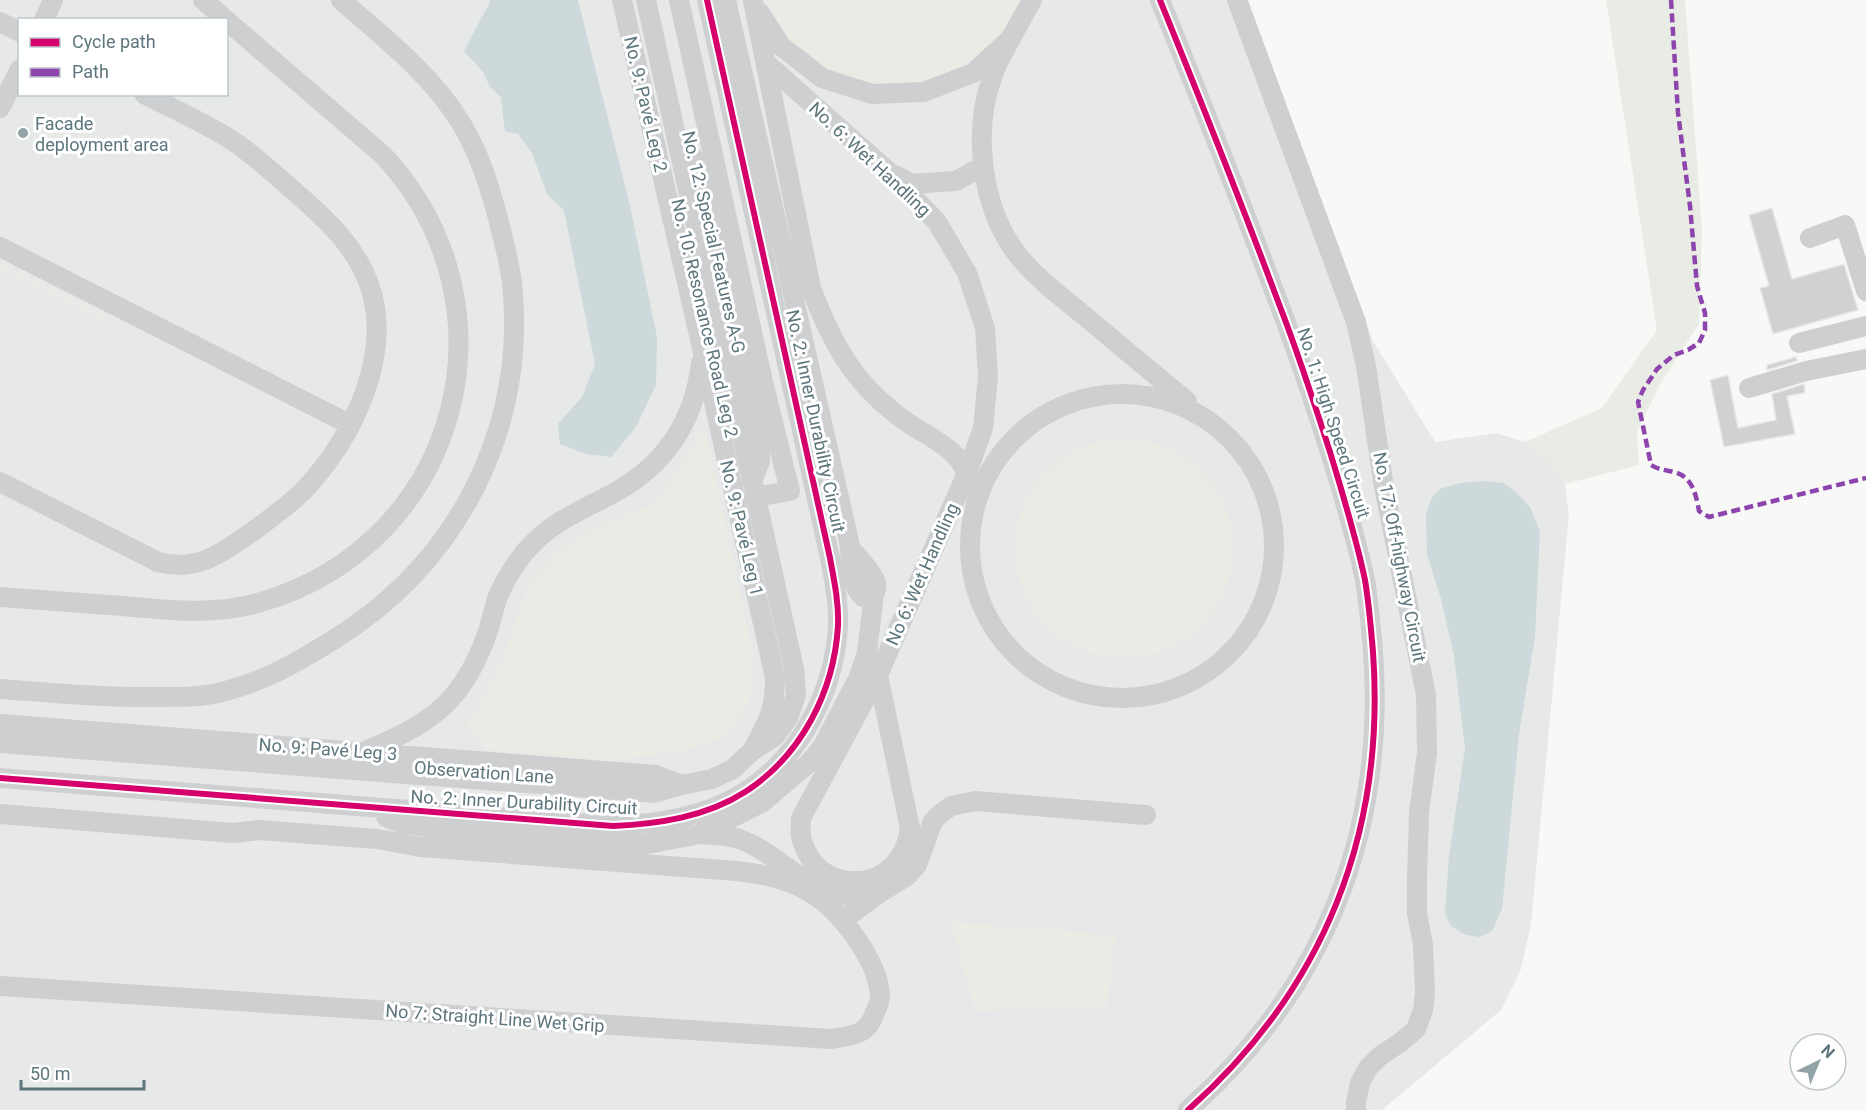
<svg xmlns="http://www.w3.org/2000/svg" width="1866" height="1110" font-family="Roboto,sans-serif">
	<rect width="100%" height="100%" fill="#f8f8f7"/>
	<!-- built -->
	<path fill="#e7e9e8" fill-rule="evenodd" d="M0 0H1248L1372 339 1435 442 1496 433 1525 442 1551 461 1565 484 1569 514 1531 924 1521 969 1501 1010 1382 1110H0ZM20 20H226V94H20Z"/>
	<!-- green -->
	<path fill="#e9ebe5" d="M765 0H1021L1003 32 967 64 922 82 874 84 828 69 789 39Z
		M1606 0H1685L1702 229 1699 324 1660 384 1637 432 1639 465 1565 484 1551 461 1525 442 1602 408 1657 330Z
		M0 264 106 317 104 321 0 269Z
		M705 427 755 664 748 707 721 738 677 752 605 761 486 749 466 729 499 667 530 583 557 554 588 532 654 503 678 469Z
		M1015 549a109 109 0 1 1 218 0a109 109 0 1 1-218 0Z
		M951 922 1116 935 1106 1010 975 1011Z"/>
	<!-- water -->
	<path fill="#cdd9da" d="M490 0H578L630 206 657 337 656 385 636 427 611 457 586 454 560 444 558 424 582 397 595 364 564 211 547 194 532 153 518 134 505 131 501 97 490 87 483 72 464 51 490 2Z
		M1485 481 1503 483 1516 492 1530 507 1540 531 1535 637 1519 734 1502 909 1492 931 1480 937 1466 935 1451 926 1445 914 1449 856 1465 748 1454 656 1441 599 1427 554 1426 514 1431 499 1440 489 1460 483Z"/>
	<!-- building -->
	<path fill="#d0d2d2" stroke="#e7e7e6" stroke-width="1.5" d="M1772 208 1792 279 1844 264 1858 310 1773 334 1760 288 1769 286 1749 215Z
		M1796 357 1797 361 1767 370V365Z
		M1728 375 1738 428 1776 420 1772 394 1804 384 1805 393 1787 396 1795 434 1724 447 1710 380Z"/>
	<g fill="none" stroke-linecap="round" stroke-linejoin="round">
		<!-- minor -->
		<path stroke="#cecfd0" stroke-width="20" d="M203 0 226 20
			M622 0 702 348 775 678C775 710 768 722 753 749
			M679 0 763 382 790 491 755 497
			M726 0 849 541C852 558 848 584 863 597 896 593 859 559 850 548
			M1160 0C1201 101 1241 202 1279 304 1298 353 1314 402 1330 452 1343 495 1356 537 1365 580 1369 604 1371 628 1373 652 1386 833 1324 989 1188 1110
			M1237 0 1356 322 1366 366 1384 487 1426 695 1427 753 1419 813 1417 879V913L1423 945 1425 992 1423 1010 1416 1029 1401 1042 1380 1056 1368 1068 1360 1083 1356 1102V1110
			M753 1 811 288C833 346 855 386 908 423 929 437 966 452 968 482
			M760 13 781 46 822 78 872 94 924 92 973 73 1011 38 1032 0
			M44 20 53 0
			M0 22 20 32
			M1011 38C1005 50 997 62 993 75 972 130 981 207 1017 254 1035 277 1059 295 1081 313 1116 342 1151 372 1187 401
			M766 63 890 173 937 222 967 273 985 328 988 377 983 428 967 473 878 675 801 818C801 824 800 831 801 836 802 844 806 851 810 858 818 870 828 877 843 880 878 887 906 863 910 828L878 675
			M0 108 20 69
			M694 158 760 445V461L752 482
			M895 175 912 184 956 181 983 166
			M1810 238 1845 225 1866 291
			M0 247 349 424
			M1799 343 1866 326
			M1749 388 1806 371 1866 359
			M970 546a152 152 0 1 1 304 0a152 152 0 1 1-304 0Z
			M0 482 158 562C195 572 219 555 249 534 268 520 290 505 306 488 353 437 394 354 369 284 356 248 331 224 303 199 280 179 258 158 233 141 205 123 173 109 144 94
			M0 597C41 600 81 603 122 606 169 610 215 616 261 602 460 544 523 305 383 155L226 20
			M0 689C54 693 107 698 161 697 182 697 202 697 222 692 263 682 298 662 333 640 458 563 527 429 512 282 509 261 504 242 499 222 490 188 480 154 461 123 432 75 383 37 341 0
			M0 724 656 775 681 785 712 779 733 769 752 751 775 736 788 718 796 695 794 669 646 0
			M0 743 654 793 681 785
			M368 750C433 722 464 701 488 631 492 619 494 607 498 596 505 580 514 566 524 553 549 523 576 513 610 495 664 467 694 423 701 363
			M0 778 613 826C658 824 706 817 745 792 801 756 834 692 838 626 839 603 834 580 830 558L707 0
			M0 814 233 833 259 830 377 839 420 847 736 871C763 874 788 879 811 893 840 910 878 961 880 995 880 1000 878 1007 875 1012 873 1019 868 1028 862 1031 853 1037 841 1037 831 1039L0 986
			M386 817 400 823 479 835 629 845 647 844 700 834 763 802 810 762 823 746 858 679 867 653 874 593
			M700 834C714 835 730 835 742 840 773 852 801 883 831 893 845 898 862 895 877 894
			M843 920 878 894 907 876 917 865 933 821 940 814 951 806 975 801 1146 815"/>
		<!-- quiet -->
		<path stroke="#8e44ad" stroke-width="4.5" stroke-dasharray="9 4.5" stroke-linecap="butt" d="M1671 0 1678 113 1690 206 1697 286 1705 313V330L1699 343 1688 350 1674 355 1657 369 1643 390 1638 402 1651 465C1659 470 1666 470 1674 472 1693 477 1696 495 1699 511L1709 517 1866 478"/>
		<defs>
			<path id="cycleway" d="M1160 0C1201 101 1241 202 1279 304 1298 353 1314 402 1330 452 1343 495 1356 537 1365 580 1369 604 1371 628 1373 652 1386 833 1324 989 1188 1110
				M0 778 613 826C658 824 706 817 745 792 801 756 834 692 838 626 839 603 834 580 830 558L707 0"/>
		</defs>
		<!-- cycleway casing -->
		<use href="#cycleway" stroke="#fff" stroke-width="10"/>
		<!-- cycleway -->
		<use href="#cycleway" stroke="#d6006c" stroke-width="6"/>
	</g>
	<!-- markers -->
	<circle fill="#93a4a8" stroke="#fff" stroke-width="2" cx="23" cy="133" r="6"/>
	<g text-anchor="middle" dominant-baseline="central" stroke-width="6" stroke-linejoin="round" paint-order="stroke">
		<!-- street labels -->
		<g font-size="18" fill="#5d767d" stroke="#fff">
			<text transform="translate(646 104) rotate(77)">No. 9: Pavé Leg 2</text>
			<text transform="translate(870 159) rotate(43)">No. 6: Wet Handling</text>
			<text transform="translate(714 242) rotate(77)">No. 12: Special Features A-G</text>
			<text transform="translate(705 318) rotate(77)">No. 10: Resonance Road Leg 2</text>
			<text transform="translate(816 421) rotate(78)">No. 2: Inner Durability Circuit</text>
			<text transform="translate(1334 423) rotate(72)">No. 1: High Speed Circuit</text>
			<text transform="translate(742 528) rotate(77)">No. 9: Pavé Leg 1</text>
			<text transform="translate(1400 557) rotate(79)">No. 17: Off-highway Circuit</text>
			<text transform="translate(922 574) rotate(-66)">No 6: Wet Handling</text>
			<text transform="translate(328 749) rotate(4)">No. 9: Pavé Leg 3</text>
			<text transform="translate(484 772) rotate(4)">Observation Lane</text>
			<text transform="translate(524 802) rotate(3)">No. 2: Inner Durability Circuit</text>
			<text transform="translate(495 1018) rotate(4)">No 7: Straight Line Wet Grip</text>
		</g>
		<!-- poi labels -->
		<g font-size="18" fill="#5d767d" stroke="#fff" text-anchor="start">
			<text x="35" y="123">Facade<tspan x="35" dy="21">deployment area</tspan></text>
		</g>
	</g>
	<!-- legend -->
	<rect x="18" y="18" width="210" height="78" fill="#ffffff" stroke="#bec8cb" stroke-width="1.5"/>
	<rect x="30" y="38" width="30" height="9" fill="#d6006c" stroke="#bec8cb" stroke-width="1.5"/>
	<text x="72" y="48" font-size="18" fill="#5d767d">Cycle path</text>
	<rect x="30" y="68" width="30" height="9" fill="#8e44ad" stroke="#bec8cb" stroke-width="1.5"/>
	<text x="72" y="78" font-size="18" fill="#5d767d">Path</text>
	<!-- north arrow -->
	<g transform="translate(1818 1062) rotate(43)"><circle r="28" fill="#ffffff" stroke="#bec8cb" stroke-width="1.5"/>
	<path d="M0-4.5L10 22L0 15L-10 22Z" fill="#93a4a8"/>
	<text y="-9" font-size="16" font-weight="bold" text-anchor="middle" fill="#5d767d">N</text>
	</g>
	<!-- scale -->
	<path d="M21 1080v9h123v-9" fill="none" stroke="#5d767d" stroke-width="3"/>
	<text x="30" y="1080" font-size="18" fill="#5d767d" stroke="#ffffff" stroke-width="4.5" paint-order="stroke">50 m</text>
</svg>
